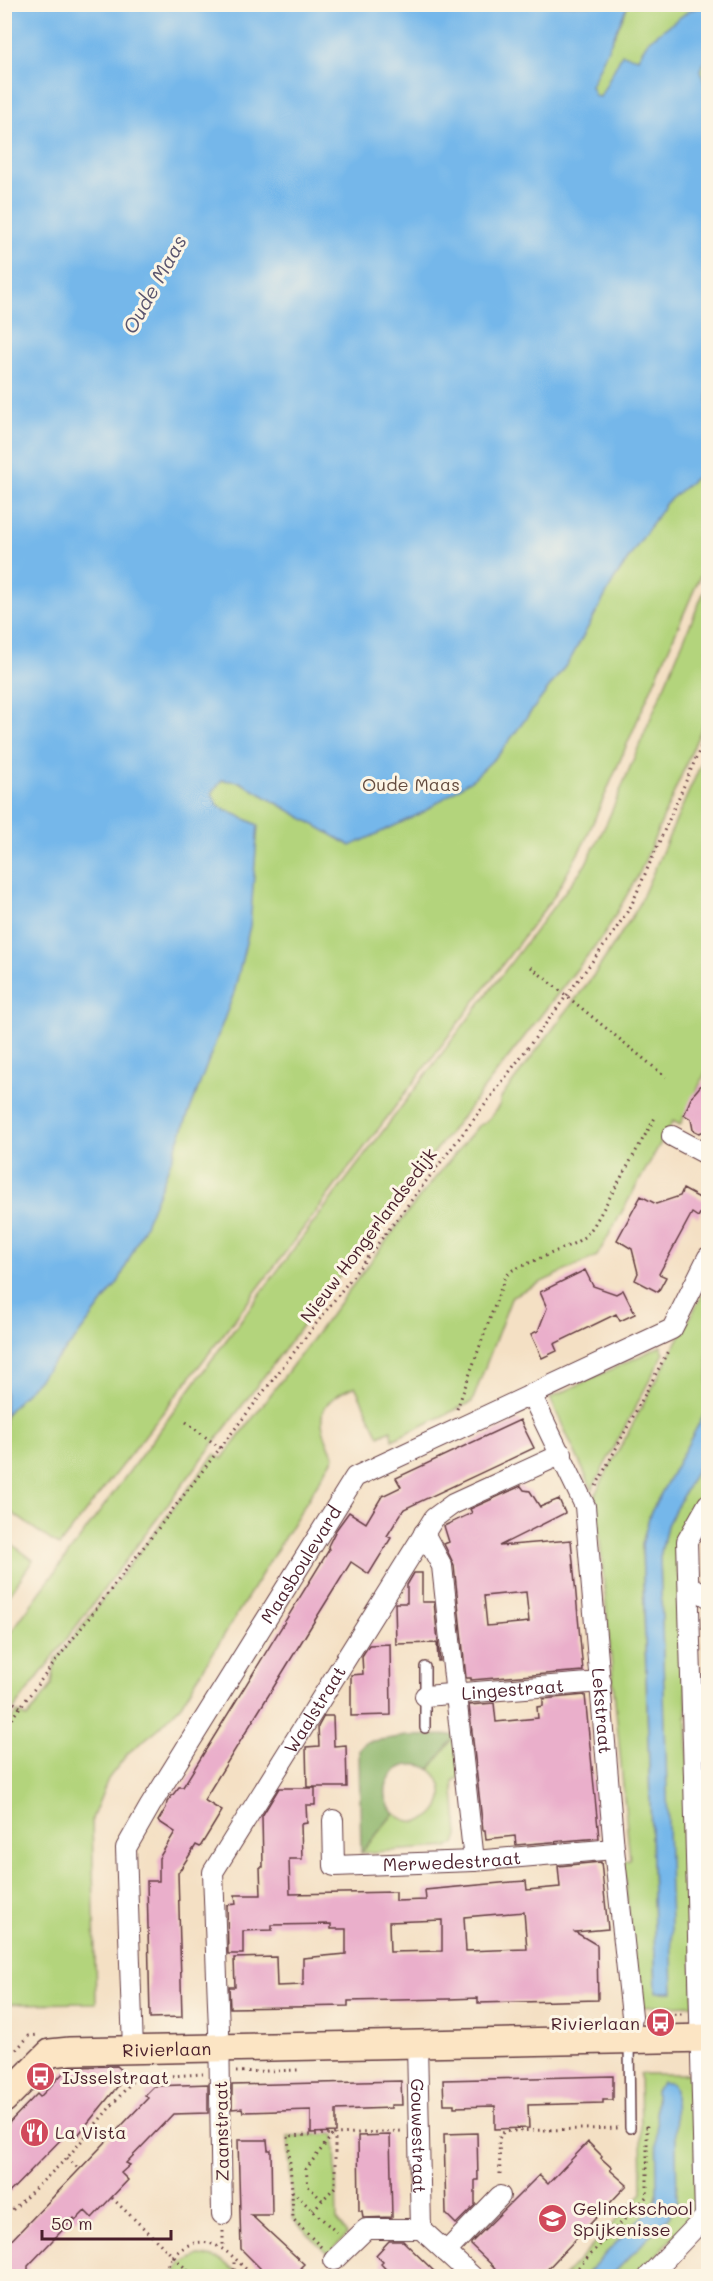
<svg xmlns="http://www.w3.org/2000/svg" width="713" height="2281" font-family="Mali,sans-serif">
	<rect width="100%" height="100%" fill="#fcf5e5"/>
	<filter id="ink" filterUnits="userSpaceOnUse"><feTurbulence type="fractalNoise" baseFrequency=".0167" numOctaves="2"/><feDisplacementMap in="SourceGraphic" scale="12" xChannelSelector="R" yChannelSelector="G"/><feConvolveMatrix kernelMatrix="1 2 1 2 8 2 1 2 1" color-interpolation-filters="sRGB"/></filter>
	<filter id="wash" filterUnits="userSpaceOnUse"><feTurbulence type="fractalNoise" baseFrequency=".008" numOctaves="4" result="noise"/><feDisplacementMap in="SourceGraphic" scale="24" xChannelSelector="R" yChannelSelector="G"/><feGaussianBlur stdDeviation="1.35" result="paint"/><feColorMatrix in="noise" values="0 0 0 0 0 0 0 0 0 0 0 0 0 0 0 0 0 1.4 0 .05"/><feComposite in="paint" operator="in"/></filter>
	<g filter="url(#wash)">
		<rect width="100%" height="100%" fill="#f4e0c4"/>
		<!-- green -->
		<path fill="#b3d47c" stroke="#7e7a54" stroke-width="1.5" d="M628 5H708V558L585 841 555 895 213 1348 59 1546 5 1508V1162L615 34Z
			M708 582V713L640 872 605 933 374 1230 5 1721V1640L286 1259 585 865 607 822Z
			M708 748V1067L680 1125 673 1121 597 1256 512 1296 472 1402 392 1440 391 1430 379 1436 355 1386C314 1404 316 1418 334 1457L181 1705 159 1728 128 1753 108 1779 92 1819 96 2003 5 2004 4 1729 17 1712 27 1718 52 1685 55 1661 215 1454 222 1459 414 1204 478 1126C489 1122 494 1112 500 1104V1099L596 972 637 909Z
			M708 1284V1407L650 1514 642 1545 656 1991 672 1992 660 1557 667 1525 708 1448V1488L682 1535 677 1552V1571L684 1594 694 2005 638 2007 623 1861 630 1860 596 1499 594 1496Z
			M661 1346 664 1353 592 1489 550 1398Z
			M5 1539 33 1560 5 1601Z
			M456 1735 460 1777 453 1781 458 1835 455 1844 447 1847 361 1853 394 1813C425 1840 462 1797 430 1769Z
			M640 2074H697L696 2203 691 2218 637 2276H611L669 2216 658 2191 654 2204 584 2276H564L642 2193Z
			M335 2134 337 2221 347 2234 329 2255 293 2219 288 2136Z
			M197 2256C218 2256 225 2262 241 2276H173L181 2264Z"/>
		<!-- forest -->
		<path fill="#8eb66c" stroke="#6c6a4c" stroke-width="1.5" d="M456 1735 430 1769C399 1753 371 1786 394 1813L361 1853 359 1750 366 1742 407 1736Z"/>
		<!-- water -->
		<path fill="#74b7ea" stroke="#5f6b8a" stroke-width="1.5" d="M5 4 628 5 591 86 595 96 600 97 622 54 638 58 648 41 690 10 708 5V55L700 70 708 92V229L704 246 708 259V467L666 503 614 580 570 660 500 753 474 778 422 813 351 846 240 782 222 780 212 793 218 806 258 825 250 926 234 993 161 1187 145 1225 119 1281 74 1341 5 1415Z
			M708 1407V1448L667 1525 660 1557 673 1992H656L642 1544 650 1514Z
			M662 2082 672 2084 675 2090 677 2203 669 2216 611 2276H584L654 2204 657 2197 656 2091Z"/>
		<g id="blocks">
			<!-- building -->
			<path fill="#eaafcb" fill-rule="evenodd" d="M708 1077V1130L699 1133 693 1130 691 1119 684 1115 692 1096Z
				M683 1189 707 1202 698 1217 692 1213 659 1274 666 1277 658 1292 635 1280 638 1273 632 1249 617 1240 641 1196 656 1204 680 1196Z
				M585 1270 593 1286 616 1294 623 1290 635 1314 620 1321 616 1314 554 1344 557 1351 542 1358 531 1334 538 1331 547 1308 540 1292Z
				M520 1420 534 1448 404 1509 387 1536 391 1538 369 1574 351 1562 310 1628 204 1800 222 1811 200 1847 196 1845 178 1873 182 2017 150 2018 147 1881H159V1858L175 1832 158 1821 166 1808 167 1802 179 1787H183L329 1550 328 1546 336 1530 349 1512 366 1523 382 1496 401 1487 396 1478Z
				M521 1486 524 1490 530 1491 540 1507 559 1499 565 1513 499 1546 571 1540 583 1671 471 1680V1678H466L454 1565 444 1544 449 1542 444 1526 472 1513 470 1509ZM526 1592 529 1622 487 1626 484 1596Z
				M414 1573H422V1602H434L440 1661H438L437 1643 396 1644 395 1603H407V1585Z
				M390 1644 391 1715 351 1716V1675L363 1674 362 1656 369 1645Z
				M585 1695 599 1838 516 1845 515 1836 486 1839 485 1830H483L469 1705 494 1703 496 1722 538 1718 537 1707 543 1706V1699Z
				M324 1716H333L334 1746 346 1745 347 1787H307L306 1747 319 1746 318 1727Z
				M279 1788H315V1805H306L307 1823 301 1824 302 1859H289L290 1894 396 1892V1901L426 1900 425 1890 511 1882 526 1881 527 1890 560 1887 558 1866 601 1862 608 1929 575 1932 597 1945 598 2000 478 2003V1998L449 1999 348 2001V2006L230 2008 229 1987H235L234 1958 276 1957 277 1986 303 1985V1958L346 1954V1929H331V1924L272 1925V1930L243 1931V1954H228L227 1905 236 1904 235 1895H261L260 1867H263L262 1816ZM524 1912 527 1949 466 1951 464 1917ZM442 1920V1951L390 1952 389 1922Z
				M117 2066 127 2075 78 2135 72 2128 4 2198V2128L37 2094 40 2097 69 2067Z
				M613 2076V2100H603V2103L528 2105 529 2128 495 2129V2106L454 2107V2104H444L443 2080Z
				M401 2081 402 2105H391V2108L336 2110V2132L311 2133V2110L243 2112 242 2108 232 2109V2085Z
				M208 2084V2113L173 2114 126 2163 130 2165 121 2173 128 2180 92 2218 85 2211 76 2220 74 2218 28 2266V2277H4V2248L148 2098 145 2095 154 2086Z
				M477 2133 478 2180H475V2205L456 2224 446 2214 444 2134Z
				M390 2135 392 2217 363 2218 362 2211H359L358 2136Z
				M238 2140H267L268 2150H271L272 2215H251L304 2264 301 2267 312 2277H269L241 2249Z
				M588 2142 602 2156 601 2158 612 2168 610 2170 627 2185 540 2277H486L495 2268 471 2245V2243L539 2175 548 2184Z
				M389 2241H403L440 2277H393L381 2264 383 2262 376 2255Z"/>
		</g>
	</g>
	<g filter="url(#ink)">
		<use href="#blocks" fill-opacity="0" stroke="#643c42" stroke-width="1.5"/>
		<g fill="none" stroke-linecap="round" stroke-linejoin="round">
			<defs>
				<path id="lane" d="M425 1728V1667
					M629 2041 630 2128"/>
				<g id="street">
					<path d="M672 1136 708 1155"/>
					<path id="s1" d="M531 1394 585 1506 614 1849 632 2016 629 2040"/>
					<path d="M424 1533 442 1566 474 1861"/>
					<path d="M689 1585 708 1597"/>
					<path id="s2" d="M425 1696 601 1682"/>
					<path d="M694 1777 687 1541 708 1504"/>
					<path id="s3" d="M333 1820 334 1866 474 1861 614 1849"/>
					<path id="s4" d="M417 2044 421 2229 472 2276"/>
					<path id="s5" d="M133 2049 126 1848 150 1806 355 1477 672 1329 708 1257"/>
					<path id="s6" d="M222 2214 219 2030 213 1872 434 1518 453 1504 562 1454"/>
					<path d="M446 2252 500 2196"/>
					<path d="M334 2260 366 2229H421"/>
					<path d="M649 2276 705 2217 694 1777H708"/>
				</g>
				<g id="secondary">
					<path id="s7" d="M4 2099 50 2053 70 2051 708 2038"/>
				</g>
			</defs>
			<!-- lane casing -->
			<use href="#lane" stroke="#643c42" stroke-width="12"/>
			<!-- street casing -->
			<use href="#street" stroke="#643c42" stroke-width="22"/>
			<!-- secondary casing -->
			<use href="#secondary" stroke="#643c42" stroke-width="30"/>
			<!-- path -->
			<path stroke="#643c42" stroke-width="3" stroke-dasharray="1.5 4.5" stroke-linecap="butt" d="M531 967 666 1077
				M457 1409 505 1277 513 1270 575 1243 584 1237 593 1227 656 1116
				M186 1422 220 1448
				M596 1486 668 1351
				M4 1696 20 1707
				M4 1728 484 1106 612 935 631 906 708 731
				M650 2015 683 2014
				M4 2063 29 2036 38 2035
				M236 2072 299 2070
				M136 2078 203 2074
				M67 2158 80 2170
				M500 2174 499 2139 502 2133 510 2131 618 2128
				M292 2191 293 2219 322 2248
				M112 2198 173 2256C205 2225 230 2253 253 2276
				M322 2200 308 2186 306 2169 333 2134
				M313 2210 335 2187V2134
				M4 2218 67 2158 135 2078
				M223 2231V2247
				M337 2233 292 2191 288 2136 403 2131
				M163 2276 173 2256 193 2276
				M234 2276V2258
				M570 2276 647 2196V2127H643"/>
			<!-- lane -->
			<use href="#lane" stroke="#fff" stroke-width="9"/>
			<!-- street -->
			<use href="#street" stroke="#fff" stroke-width="20"/>
			<!-- secondary -->
			<use href="#secondary" stroke="#fce5c4" stroke-width="27"/>
		</g>
	</g>
	<!-- icons -->
	<defs>
		<symbol id="bus-disc" viewBox="-11 -11 22 22"><circle r="9.5" fill="#d1495b" stroke="#fcf5e5"/><path d="M-5-6H5V4H4V6H2V4H-2V6H-4V4H-5ZM-3.5-4V0h7V-4ZM-3.5 1.2v1.5H-2V1.2ZM2 1.2v1.5H3.5V1.2Z" fill="#fff"/></symbol>
		<symbol id="restaurant-disc" viewBox="-11 -11 22 22"><circle r="9.5" fill="#d1495b" stroke="#fcf5e5"/><path d="M-5-6h1v4h1v-4h1v4h1v-4h1v5L-1.5 .5V6h-2V.5L-5-1ZM5-6V6H3V1.5H1.5Q1.5-4 5-6Z" fill="#fff"/></symbol>
		<symbol id="school-disc" viewBox="-11 -11 22 22"><circle r="9.5" fill="#d1495b" stroke="#fcf5e5"/><path d="M0-5L7-2L0 1L-7-2ZM-4 1L0 2.5L4 1V4Q0 6-4 4Z" fill="#fff"/></symbol>
	</defs>
	<g fill-rule="evenodd">
		<use href="#bus-disc" x="644" y="2006" width="33" height="33"/>
		<use href="#bus-disc" x="24" y="2060" width="33" height="33"/>
		<use href="#restaurant-disc" x="18" y="2116" width="33" height="33"/>
		<use href="#school-disc" x="536" y="2202" width="33" height="33"/>
	</g>
	<g text-anchor="middle" dominant-baseline="central" stroke-width="6" stroke-linejoin="round" paint-order="stroke">
		<!-- park labels -->
		<g font-size="18" fill="#644c3f" stroke="#fcf5e5">
			<text x="411" y="784">Oude Maas</text>
		</g>
		<!-- street labels -->
		<g font-size="18" fill="#4a1f2b" stroke="#fcf5e5">
			<text transform="translate(368 1235) rotate(-53)">Nieuw Hongerlandsedijk</text>
			<text stroke="none"><textPath href="#s5" startOffset="534">Maasboulevard</textPath></text>
			<text stroke="none"><textPath href="#s2" startOffset="88">Lingestraat</textPath></text>
			<text stroke="none"><textPath href="#s6" startOffset="534">Waalstraat</textPath></text>
			<text stroke="none"><textPath href="#s1" startOffset="330">Lekstraat</textPath></text>
			<text stroke="none"><textPath href="#s3" startOffset="164">Merwedestraat</textPath></text>
			<text stroke="none"><textPath href="#s7" startOffset="182">Rivierlaan</textPath></text>
			<text transform="translate(221 2131) rotate(-91)">Zaanstraat</text>
			<text stroke="none"><textPath href="#s4" startOffset="92">Gouwestraat</textPath></text>
		</g>
		<!-- poi labels -->
		<g font-size="18" fill="#4a1f2b" stroke="#fcf5e5" text-anchor="start">
			<text x="640" y="2023" text-anchor="end">Rivierlaan</text>
			<text x="62" y="2077">IJsselstraat</text>
			<text x="55" y="2132">La Vista</text>
			<text x="573" y="2208">Gelinckschool<tspan x="573" dy="21">Spijkenisse</tspan></text>
		</g>
		<!-- water labels -->
		<g font-size="20" font-style="italic" fill="#59546e" stroke="#fcf5e5">
			<text transform="translate(154 284) rotate(-61)">Oude Maas</text>
		</g>
	</g>
	<!-- margin -->
	<rect width="713" height="2281" fill="none" stroke="#fcf5e5" stroke-width="24"/>
	<!-- scale -->
	<path d="M42 2230v9h129v-9" fill="none" stroke="#4a1f2b" stroke-width="3"/>
	<text x="51" y="2230" font-size="18" fill="#4a1f2b" stroke="#fcf5e5" stroke-width="4.5" paint-order="stroke">50 m</text>
</svg>
